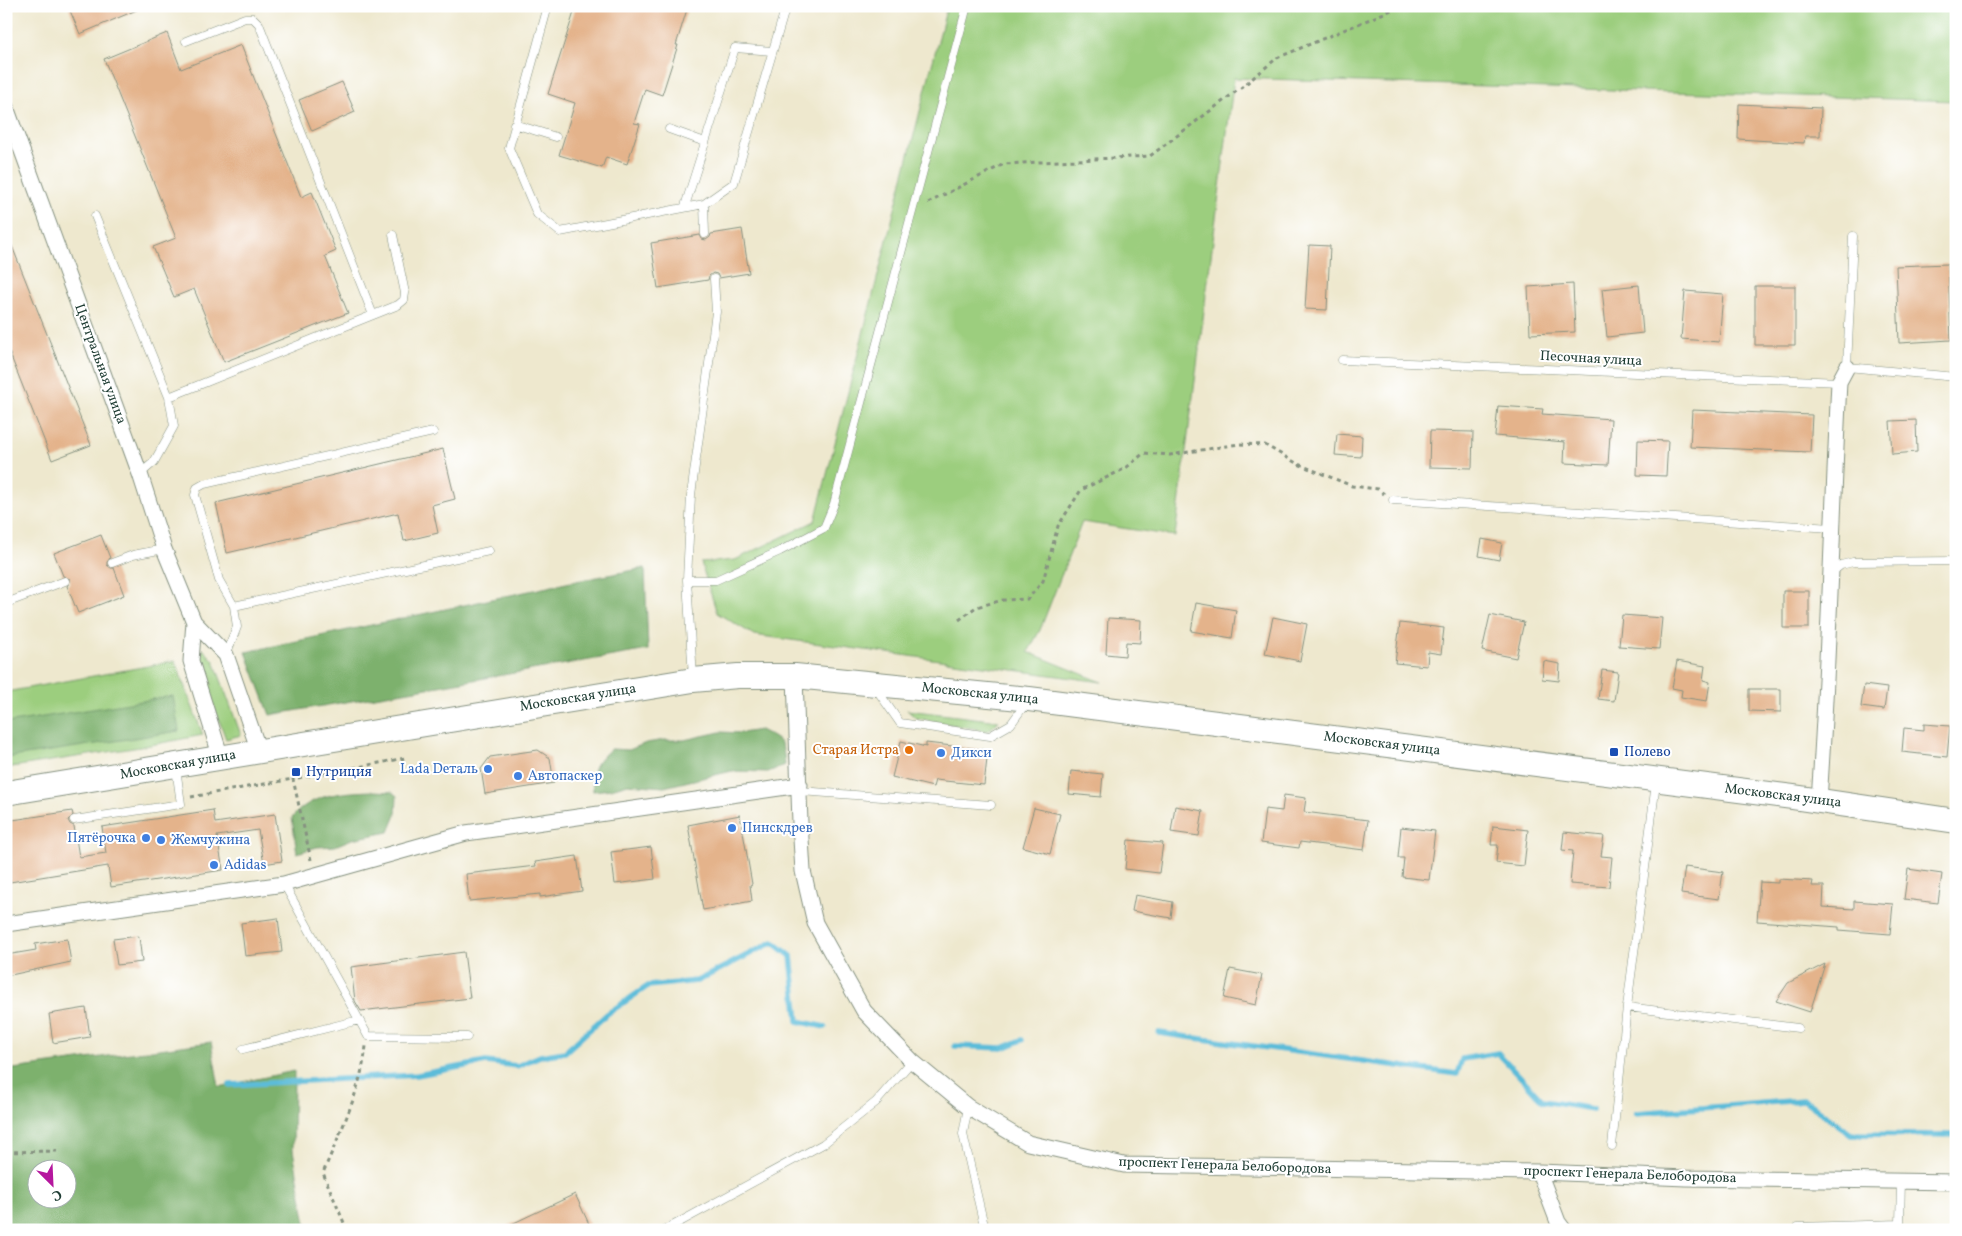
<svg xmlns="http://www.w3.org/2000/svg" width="1962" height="1236" font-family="Vollkorn,serif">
	<rect width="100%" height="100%" fill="#fff"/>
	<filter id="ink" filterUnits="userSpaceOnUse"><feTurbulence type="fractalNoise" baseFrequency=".02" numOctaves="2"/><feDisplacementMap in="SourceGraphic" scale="10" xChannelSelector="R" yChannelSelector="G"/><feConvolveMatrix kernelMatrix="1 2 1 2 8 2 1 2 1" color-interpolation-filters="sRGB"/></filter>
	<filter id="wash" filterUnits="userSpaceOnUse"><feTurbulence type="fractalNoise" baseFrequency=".0096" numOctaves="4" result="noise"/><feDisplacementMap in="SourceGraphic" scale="20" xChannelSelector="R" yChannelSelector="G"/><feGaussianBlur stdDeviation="1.12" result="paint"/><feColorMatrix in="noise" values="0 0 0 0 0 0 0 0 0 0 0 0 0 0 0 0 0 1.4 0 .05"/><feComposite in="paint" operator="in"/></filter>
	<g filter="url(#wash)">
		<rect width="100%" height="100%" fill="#eee8ce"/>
		<!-- green -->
		<path fill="#9cce7e" stroke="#5e8659" d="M947 6H1956V101L1234 78 1175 536 1082 522 1040 630 1028 652 1102 682 754 635 717 613 701 563 735 560 815 521Z
			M203 649 214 661 241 735 226 739 198 663Z
			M175 661 203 735 140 747 6 768V692Z
			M907 710 999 721 988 731 916 718Z"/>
		<!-- forest -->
		<path fill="#7db16d" stroke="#4e7750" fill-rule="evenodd" d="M645 568 648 650 270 715 246 652 571 582Z
			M173 696 179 731 6 758V723Z
			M760 730C781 741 783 740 785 765L768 772 732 771 664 787 628 784 611 789 593 791C592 767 592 765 611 749L629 750 646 743 665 740H684L720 732 741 733Z
			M373 791 392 792 397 796 396 815 389 832 352 839 335 846 317 847 297 853 292 818C311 793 345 792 373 791Z
			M211 1042 219 1087 294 1071 293 1150 307 1230H6V1070ZM68 1168V1198H38V1168Z"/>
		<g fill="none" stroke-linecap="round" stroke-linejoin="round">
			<!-- stream -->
			<path stroke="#5bbcd9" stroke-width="5.5" d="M1159 1033 1457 1074 1462 1059 1498 1053 1543 1101 1593 1109
				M955 1046 1003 1048 1022 1040
				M230 1085 417 1075 486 1062 517 1066 540 1056 565 1052 607 1014 648 986 697 981 773 942 791 956 798 1021 825 1027
				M1636 1113 1804 1100 1851 1134 1956 1135"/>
		</g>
		<g id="blocks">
			<!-- building -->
			<path fill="#e4b38b" d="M68 6H146L80 34Z
				M576 6H688L676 45H678L662 95 645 89 634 123 640 124 627 164 606 157 602 168 559 155 575 103 548 94Z
				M167 33 181 69 241 45 301 197 312 192 336 251 325 256 348 313 224 362 194 289 174 297 153 247 176 238 104 59Z
				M342 82 355 112 312 131 299 100Z
				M1739 104 1821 108 1820 136H1805L1804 143 1738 139Z
				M742 229 749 273 719 278 717 274 713 273 709 276 708 280 658 288 651 243 700 235 702 239 706 240 710 237 711 234Z
				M6 231 91 445 52 460 6 344Z
				M1309 245 1330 246 1327 310 1305 309Z
				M1948 264 1951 340 1899 343 1896 266Z
				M1573 284 1575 332 1530 334 1528 287Z
				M1639 285 1643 333 1607 337 1602 289Z
				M1755 286H1795V345H1755Z
				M1685 291 1723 294 1719 342 1681 339Z
				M1498 406 1543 409 1542 414 1611 419 1608 465 1564 463 1565 442 1495 436Z
				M1692 410 1812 415 1810 452 1690 447Z
				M1916 420 1917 452 1892 454 1890 421Z
				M1430 431 1473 432 1472 468 1429 467Z
				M1337 434 1362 436 1361 457 1335 455Z
				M1638 440 1668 441 1666 476 1637 475Z
				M443 449 455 499 432 505 438 533 404 541 398 513 227 553 216 503Z
				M101 535 110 558 107 562V565L111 568H114L124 595 78 613 67 586 70 582V579L63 576 54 553Z
				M1482 539 1502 543 1499 560 1479 556Z
				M1783 591H1809V628H1783Z
				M1196 603 1236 610 1232 638 1191 631Z
				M1490 615 1524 622 1516 658 1482 651Z
				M1622 615 1662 618 1659 649 1619 646Z
				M1273 617 1307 624 1300 661 1265 654Z
				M1108 618 1141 620 1140 643 1126 642 1125 656 1106 654Z
				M1400 623 1444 628 1441 654 1428 652 1427 666 1395 663Z
				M1544 661 1560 664 1559 681 1542 679Z
				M1677 661 1705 666 1703 680 1710 682 1707 701 1681 697 1682 690 1672 688Z
				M1602 670 1618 672 1614 701 1598 699Z
				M1864 685 1887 688 1884 710 1861 707Z
				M1749 689H1781V712L1749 711Z
				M1924 724 1950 726 1947 757 1902 752 1904 728 1924 730Z
				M901 741 926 747V743L988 750 984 785 935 780 933 787 892 777Z
				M538 750 550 758 554 783 485 794 481 769 490 757Z
				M1071 771 1103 774 1101 797 1069 794Z
				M1284 795 1306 798 1304 812 1368 820 1364 850 1300 842 1299 848 1261 843 1265 809 1282 811Z
				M1175 806 1203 811 1199 836 1171 832Z
				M1034 808 1060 814 1050 854 1023 847Z
				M213 810 215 823 275 814 282 861 264 864 258 830 217 836 223 870 111 887 108 866 10 882 6 860V821L72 811 73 815 68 820 70 824 74 826 79 857 106 853 102 827Z
				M740 815 752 884 750 885 752 901 703 910 688 825Z
				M1493 826 1528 830 1524 866 1496 863 1498 845H1491Z
				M1401 827 1435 831 1429 880 1402 877 1404 858H1398Z
				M1564 832 1604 836 1601 856 1612 857 1609 887 1570 884 1573 851 1562 850Z
				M1128 840 1163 843 1159 873 1125 869Z
				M651 847 655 879 615 884 611 852Z
				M577 856 582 891 540 897V894L469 901 466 874 536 866 535 862Z
				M1685 867 1723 872 1719 899 1681 894Z
				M1908 869 1942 874 1938 903 1904 899Z
				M1778 879 1813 881 1812 886H1824L1823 907 1854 909V901L1893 904 1890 934 1839 930V927L1757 921 1760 882 1778 883Z
				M1135 895 1173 902 1171 918 1132 911Z
				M278 918 282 952 245 956 241 923Z
				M139 936 142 962 117 965 113 939Z
				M67 939 71 962 6 976V955L36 950 35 944Z
				M464 952 470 998 361 1011 355 1001 351 967Z
				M1825 964 1810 1012 1776 1001 1788 983Z
				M1230 969 1262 975 1256 1005 1224 998Z
				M86 1008 90 1037 53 1043 49 1014Z
				M575 1194 589 1224 576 1230H499Z"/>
		</g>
	</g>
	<g filter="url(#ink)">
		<use href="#blocks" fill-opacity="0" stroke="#869281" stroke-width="1"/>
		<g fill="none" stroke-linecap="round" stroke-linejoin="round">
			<defs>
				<path id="lane" d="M548 6 509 148 537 214 560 232 704 204
					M186 41 245 18H253L259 24 373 315
					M514 124 556 137
					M669 129 705 142
					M685 206 735 48 772 51
					M95 216 169 397 174 426 154 462 140 474
					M705 234 704 204 734 183 786 6
					M1853 236 1847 367 1956 377
					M1342 360 1839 382
					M169 397 398 305 404 300 405 293 393 235
					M1393 500 1832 528
					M112 563 133 555 164 549
					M1831 573 1841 565 1853 562 1956 561
					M687 580H716L780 551 824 528 834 504 967 6
					M6 603 65 581
					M234 606 219 580 195 495 197 488 204 484 433 432
					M226 655 237 627 234 606 489 551
					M693 678 687 580 691 495 716 312 714 279
					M877 690 900 723 990 736 1011 724 1026 703
					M1656 783 1627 1007 1798 1028
					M800 791 991 805
					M74 820 181 804 176 768
					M284 884 368 1036 467 1037
					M243 1049 359 1020
					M968 1107 963 1134 985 1230
					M1612 1146 1627 1007
					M665 1230 823 1144 876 1102 912 1061
					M1798 1230V1227L1900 1224 1901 1180"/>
				<path id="street" d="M6 107 140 474 164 549 194 622 226 655 259 751
					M194 622 191 661 221 758
					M795 676 800 823 803 871 815 923 864 1011 912 1061 968 1107 1028 1143 1124 1165 1539 1172 1686 1178 1956 1182
					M1819 800C1829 661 1832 522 1839 382L1847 367
					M6 924 284 884 466 833 800 785
					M1539 1172 1558 1222 1564 1230"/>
				<path id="primary" d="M6 793 693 680 738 676H795L1029 699 1793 797 1956 821"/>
			</defs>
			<!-- lane casing -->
			<use href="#lane" stroke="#869281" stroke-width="9"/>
			<!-- street casing -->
			<use href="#street" stroke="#869281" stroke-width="17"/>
			<!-- primary casing -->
			<use href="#primary" stroke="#869281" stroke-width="26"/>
			<!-- path -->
			<path stroke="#869281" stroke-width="3" stroke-dasharray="4 4" stroke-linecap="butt" d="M928 203 1004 164 1150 156 1242 87 1277 58 1401 6
				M959 620 976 607 1003 600 1028 599 1043 581 1058 526 1081 490 1126 468 1144 453 1170 455 1239 444 1265 445 1298 464 1352 486 1378 489 1384 494
				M191 797 293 779
				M311 860 293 779 406 758
				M6 1152 57 1151
				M347 1230 323 1173C340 1132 361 1091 366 1046"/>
			<!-- lane -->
			<use href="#lane" stroke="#fff" stroke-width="8"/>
			<!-- street -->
			<use href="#street" stroke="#fff" stroke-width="15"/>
			<!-- primary -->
			<use href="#primary" stroke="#fff" stroke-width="24"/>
		</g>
	</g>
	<!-- markers -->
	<circle fill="#e8710a" stroke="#fff" stroke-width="2" cx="909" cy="750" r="5"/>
	<g fill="#1a4fb4" stroke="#fff" stroke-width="2">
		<rect x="1609" y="747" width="10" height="10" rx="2.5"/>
		<rect x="291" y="767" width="10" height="10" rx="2.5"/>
	</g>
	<g fill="#3f7fe0" stroke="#fff" stroke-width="2">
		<circle cx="941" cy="753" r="5"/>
		<circle cx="488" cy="769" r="5"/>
		<circle cx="518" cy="776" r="5"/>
		<circle cx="732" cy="828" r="5"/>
		<circle cx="146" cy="838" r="5"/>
		<circle cx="161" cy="840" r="5"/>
		<circle cx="214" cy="865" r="5"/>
	</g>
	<g text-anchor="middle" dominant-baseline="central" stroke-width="4" stroke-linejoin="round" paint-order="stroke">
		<!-- street labels -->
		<g font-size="14" fill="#1f3d34" stroke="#fff">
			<text transform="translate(1591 359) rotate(3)">Песочная улица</text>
			<text transform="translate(100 364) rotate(70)">Центральная улица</text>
			<text transform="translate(980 694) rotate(6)">Московская улица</text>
			<text transform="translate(578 698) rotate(-9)">Московская улица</text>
			<text transform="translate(1382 744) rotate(7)">Московская улица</text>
			<text transform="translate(178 765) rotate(-10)">Московская улица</text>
			<text transform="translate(1783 796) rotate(7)">Московская улица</text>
			<text transform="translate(1225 1166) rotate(2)">проспект Генерала Белобородова</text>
			<text transform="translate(1630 1175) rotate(2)">проспект Генерала Белобородова</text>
		</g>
		<!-- food labels -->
		<g font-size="14" fill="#c56008" stroke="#fff" text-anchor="end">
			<text x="899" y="750">Старая Истра</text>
		</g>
		<!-- transit labels -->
		<g font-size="14" fill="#164399" stroke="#fff" text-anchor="start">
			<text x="1624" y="752">Полево</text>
			<text x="306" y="772">Нутриция</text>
		</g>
		<!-- shop labels -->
		<g font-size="14" fill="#366cbe" stroke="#fff" text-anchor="start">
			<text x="951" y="753">Дикси</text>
			<text x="478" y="769" text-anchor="end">Lada Dеталь</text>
			<text x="528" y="776">Автопаскер</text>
			<text x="742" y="828">Пинскдрев</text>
			<text x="136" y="838" text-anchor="end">Пятёрочка</text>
			<text x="171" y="840">Жемчужина</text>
			<text x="224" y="865">Adidas</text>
		</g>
	</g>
	<!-- margin -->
	<rect width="1962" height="1236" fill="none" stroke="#fff" stroke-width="25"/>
	<!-- north arrow -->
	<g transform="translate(52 1184) rotate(156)"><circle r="24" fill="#ffffff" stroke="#a5b1ae"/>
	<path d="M0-4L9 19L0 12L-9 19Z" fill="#b5179e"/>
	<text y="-8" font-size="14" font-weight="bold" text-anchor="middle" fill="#1f3d34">С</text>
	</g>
</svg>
